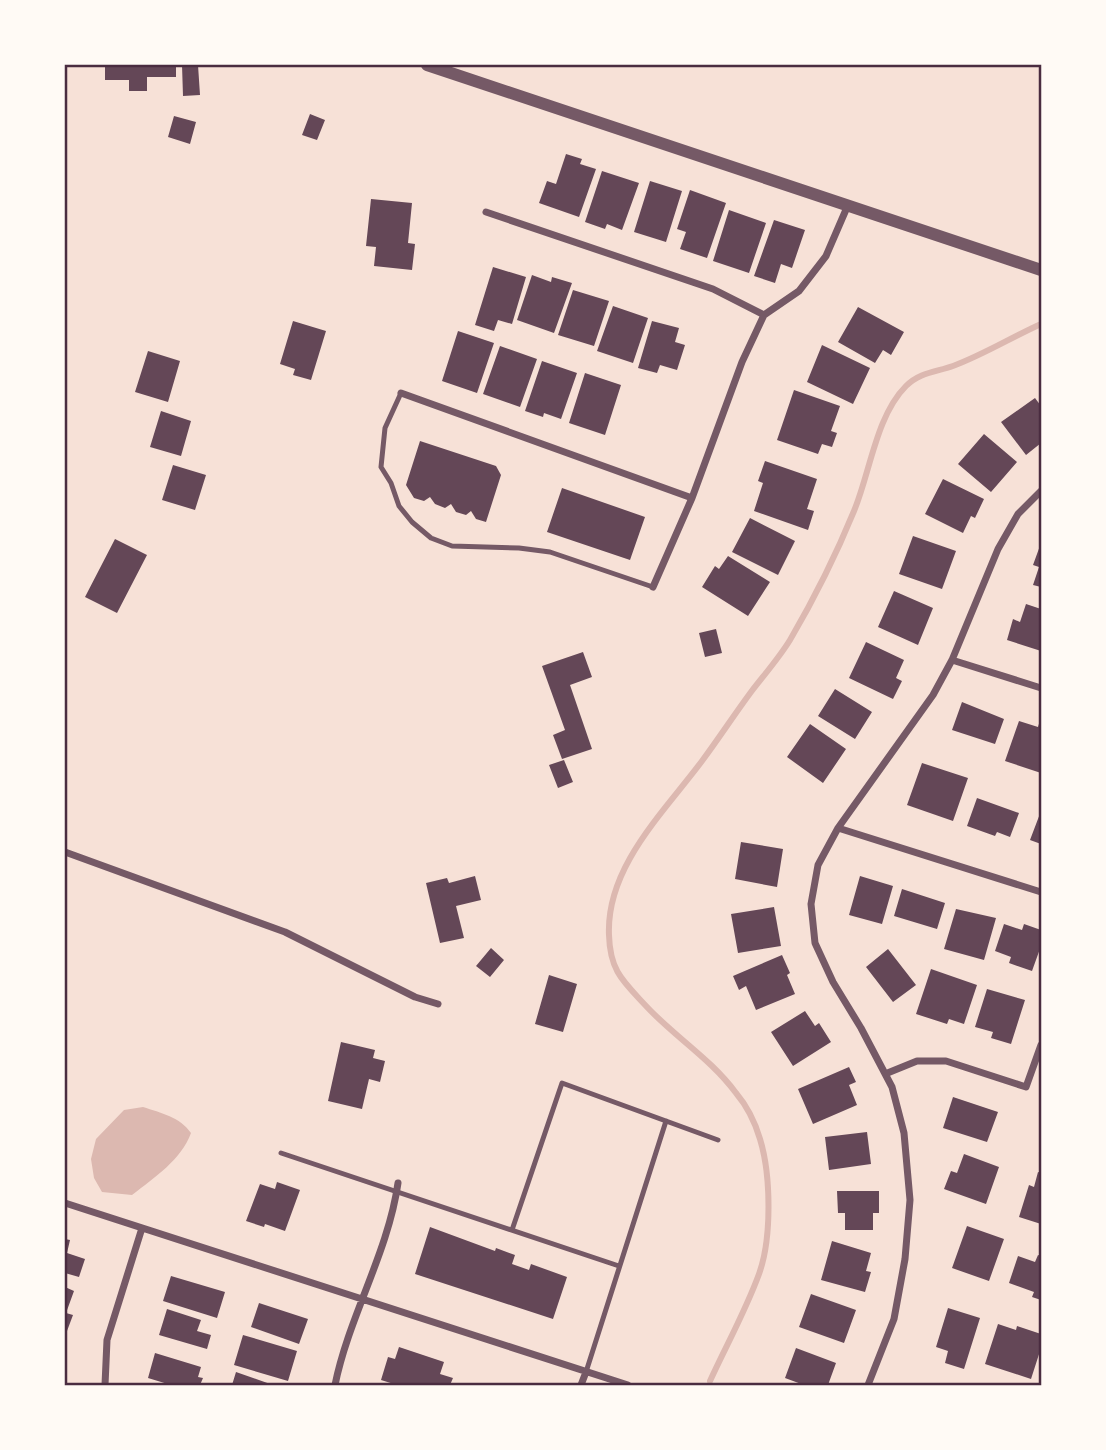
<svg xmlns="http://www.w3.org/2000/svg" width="1106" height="1450" font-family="Helvetica,sans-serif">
	<rect width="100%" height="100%" fill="#f7e1d7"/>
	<!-- water -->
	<path fill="#dcb8b0" d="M143 1107C161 1113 180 1117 191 1133 181 1160 155 1177 132 1195L102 1192 94 1178 91 1159 96 1139 124 1110Z"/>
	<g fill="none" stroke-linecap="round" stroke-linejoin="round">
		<!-- stream -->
		<path stroke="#dcb8b0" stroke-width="6" d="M710 1381C726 1346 746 1310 759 1274 772 1238 771 1175 760 1139 755 1122 747 1106 736 1093 711 1059 675 1037 647 1007 624 982 610 972 609 935 606 867 664 812 702 761 719 738 734 715 751 692 764 675 779 658 790 640 814 599 836 555 854 511 870 473 876 416 906 386 920 372 936 372 953 366 983 355 1012 337 1041 324"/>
	</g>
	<!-- building -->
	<path fill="#644757" d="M105 65H176V77H147V91H129V80H105Z
		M182 65H198L200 95 183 96Z
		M310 114 325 120 317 140 302 135Z
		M174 116 196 122 190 144 168 137Z
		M566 154 582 159 580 164 596 169 579 217 539 203 547 181 556 184Z
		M602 171 639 183 622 230 607 224 605 229 585 222Z
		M650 181 682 191 666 242 634 232Z
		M690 190 726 203 707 258 680 249 686 232 677 229Z
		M371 199 412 203 408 243 415 244 412 270 374 266 376 247 366 246Z
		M729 210 766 223 749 273 713 261Z
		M774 220 805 230 792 268 781 264 775 283 754 276Z
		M493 267 526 277 512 324 498 320 494 331 475 325Z
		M532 275 551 282 552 277 572 283 554 333 517 320Z
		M573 290 609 301 594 346 558 335Z
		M613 306 648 318 633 363 597 351Z
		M858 307 904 332 891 355 883 350 875 363 838 342Z
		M293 321 326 331 311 380 293 375 295 369 280 364Z
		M652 321 679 328 675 342 685 345 677 370 660 365 657 373 638 368Z
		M458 331 494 343 477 393 442 381Z
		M822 345 870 368 853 404 807 382Z
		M500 346 537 359 520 407 483 394Z
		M148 351 180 361 168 402 135 392Z
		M542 361 577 373 561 419 544 413 543 417 525 411Z
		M585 373 621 385 605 435 569 423Z
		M794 390 840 406 831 431 837 433 832 447 822 444 818 454 777 440Z
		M1035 398 1041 406V443L1026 455 1001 422Z
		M161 411 191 421 181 456 150 447Z
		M984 434 1017 462 991 492 958 464Z
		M420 441 496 466 501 475 486 522 476 519 471 511 466 515 456 512 451 504 445 508 435 504 430 497 424 501 414 498 406 485Z
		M765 461 817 479 807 509 814 511 808 530 754 511 763 483 758 481Z
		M173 465 206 475 195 510 162 500Z
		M943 479 984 499 975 518 971 516 963 533 925 514Z
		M562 488 645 517 630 560 547 532Z
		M750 518 795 541 778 575 732 552Z
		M913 536 956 551 942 589 899 574Z
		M115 539 147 555 117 613 85 597Z
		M1041 543V587L1033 585 1039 567 1033 565Z
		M728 556 770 582 748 616 702 587 715 566 719 569Z
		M894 591 933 608 918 645 878 627Z
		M1026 604 1041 609V651L1007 640 1013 619 1020 622Z
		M716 629 722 653 705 657 699 633Z
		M866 642 904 660 896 678 902 681 893 699 849 678Z
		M583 652 592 677 570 685 592 749 562 759 553 735 565 730 542 666Z
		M835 689 872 712 855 739 818 716Z
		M962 702 1004 719 995 744 952 730Z
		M1041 717V773L1005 761 1019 721 1038 727Z
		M810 724 846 749 823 783 787 757Z
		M564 760 573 782 558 788 549 765Z
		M922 763 968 778 953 821 907 805Z
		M977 798 1019 813 1010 837 997 832 995 836 967 826Z
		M1041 811V844L1030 840Z
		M741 842 783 849 777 887 735 879Z
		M475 876 481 900 456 906 464 938 440 943 426 883 447 878 449 883Z
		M860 876 893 886 882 924 849 915Z
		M902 889 945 903 937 929 894 916Z
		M774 907 781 946 738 953 731 914Z
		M956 909 996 918 984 960 944 949Z
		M1004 924 1022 930 1024 924 1041 930V946L1032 971 1009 963 1011 957 995 951Z
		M491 948 504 960 490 977 476 966Z
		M888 949 916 985 893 1002 866 967Z
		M782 955 790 973 787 975 795 994 756 1010 746 986 739 990 733 976Z
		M931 969 977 985 964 1024 949 1019 947 1024 916 1014Z
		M549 975 577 984 563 1032 535 1024Z
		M987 989 1025 1000 1011 1044 991 1038 993 1032 975 1027Z
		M805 1011 815 1026 819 1023 831 1042 793 1066 771 1032Z
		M341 1042 375 1050 373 1058 385 1061 380 1082 369 1079 362 1109 328 1101Z
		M849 1067 856 1082 849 1085 857 1105 813 1124 798 1089Z
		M953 1097 998 1112 987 1142 943 1128Z
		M867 1132 871 1164 829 1170 825 1137Z
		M964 1154 999 1167 986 1204 944 1189 951 1171 957 1173Z
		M1038 1172 1041 1173V1224L1019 1217 1029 1185 1034 1187Z
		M277 1182 300 1190 285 1231 265 1224 264 1227 246 1221 260 1184 275 1189Z
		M837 1191H879V1213H873V1230H845V1213H838Z
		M967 1226 1004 1239 989 1281 952 1268Z
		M430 1227 495 1251 496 1248 515 1255 512 1264 529 1270 531 1264 567 1277 553 1319 415 1274Z
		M65 1239 70 1240 67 1253 85 1259 79 1277 65 1273Z
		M832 1241 871 1253 866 1271 871 1272 865 1292 821 1280Z
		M1038 1255 1041 1256V1300L1032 1297 1034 1292 1009 1283 1018 1256 1035 1262Z
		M171 1276 225 1292 217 1318 163 1301Z
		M65 1287 74 1291 66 1313 73 1315 67 1331 65 1330Z
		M811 1294 856 1310 844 1343 799 1327Z
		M259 1303 308 1319 299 1344 251 1327Z
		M948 1308 980 1318 964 1369 945 1363 948 1351 936 1347Z
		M167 1309 201 1320 197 1331 211 1335 207 1349 159 1335Z
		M998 1324 1016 1330 1017 1326 1041 1334V1348L1031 1379 985 1364Z
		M243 1335 297 1351 288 1381 234 1365Z
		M399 1347 444 1362 440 1374 453 1378 450 1385H397L381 1380 388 1357 395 1359Z
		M796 1348 836 1363 828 1385H804L785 1378Z
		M155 1353 201 1367 198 1377 203 1378 200 1385H171L148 1378Z
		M236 1372 273 1385H232Z"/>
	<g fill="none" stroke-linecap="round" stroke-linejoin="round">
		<!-- service -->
		<path stroke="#755966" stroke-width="5" d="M401 393 385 428 381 467 391 483 399 506 412 522 431 538 452 546 519 548 550 552 653 587
			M281 1153 619 1266
			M512 1230 562 1083 718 1140
			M586 1372 666 1121"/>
		<!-- minor -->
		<path stroke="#755966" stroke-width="7" d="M486 212 713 289 764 315
			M401 393 692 498
			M653 587 692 498 742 362 764 315 799 291 826 256 848 205
			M952 660 1041 688
			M838 828 1041 892
			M65 852 285 932 415 997 438 1004
			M885 1074 917 1061H946L1026 1087 1041 1045
			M65 1203 628 1385
			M105 1385 107 1340 142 1228
			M335 1385C349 1316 388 1253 398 1183
			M581 1385 586 1372
			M868 1385 894 1319 905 1259 910 1200 904 1133 892 1087 861 1028 833 982 815 943 811 904 818 865 838 828 933 695 952 660 998 549 1018 514 1041 491"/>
		<!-- tertiary -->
		<path stroke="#755966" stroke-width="12" d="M427 65 1041 270"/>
	</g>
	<!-- border -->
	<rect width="1106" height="1450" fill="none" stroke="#fffaf5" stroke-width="133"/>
	<rect x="66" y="66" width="974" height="1318" fill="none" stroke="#4a2c40" stroke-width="2.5"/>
</svg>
